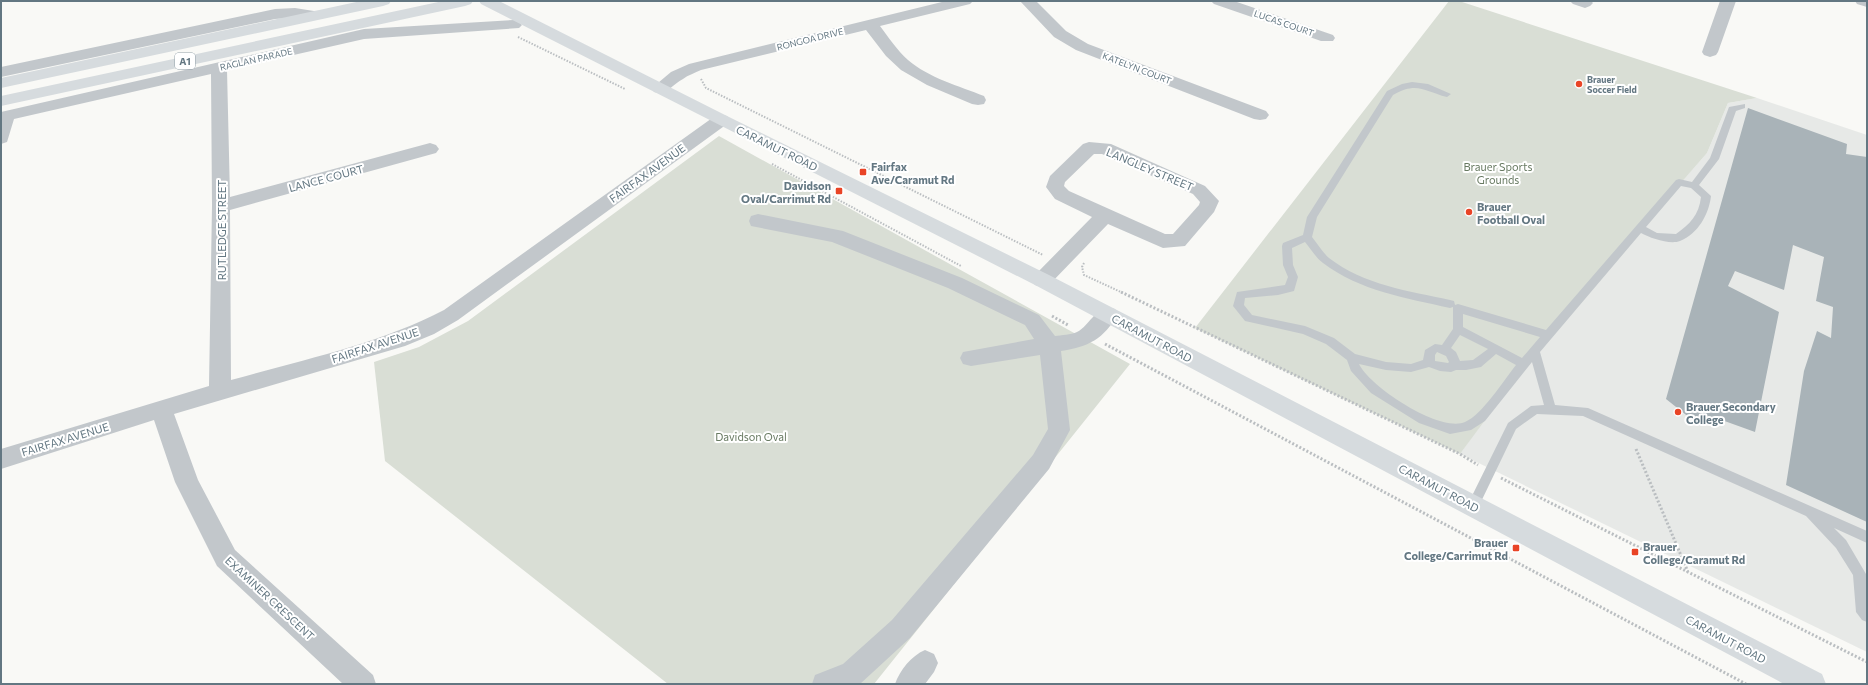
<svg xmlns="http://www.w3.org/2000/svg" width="1868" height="685" font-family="Commissioner,sans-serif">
	<rect width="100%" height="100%" fill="#f9f9f6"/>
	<!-- built -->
	<path fill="#e7e9e7" d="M1757 98 1867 135V652L1460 454 1519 370 1605 268 1707 153 1728 103Z"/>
	<!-- green -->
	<path fill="#d9ded5" d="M1449 1H1459L1757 98 1728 103 1707 153 1548 335 1460 454 1195 328Z
		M719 136 1130 364 874 684H668L385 461 374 362 419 347 468 321Z"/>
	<!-- building -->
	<path fill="#a9b3b8" d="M1748 108 1847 144 1846 154 1867 157V522L1786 485 1804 371 1817 331 1831 338 1833 307 1816 301 1824 257 1793 245 1784 290 1735 271 1728 286 1779 312 1755 432 1719 419 1700 426 1666 399Z"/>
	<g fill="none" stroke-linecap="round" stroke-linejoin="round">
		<!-- path-far1 -->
		<path stroke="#babec1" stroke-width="2" stroke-dasharray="1.5 1.5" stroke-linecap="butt" d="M518 37 625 89
			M701 79 706 88 1043 255
			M772 164 961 266
			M1084 263 1082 267 1084 275 1123 293"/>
		<!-- path -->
		<path stroke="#babec1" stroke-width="3" stroke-dasharray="2 2" stroke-linecap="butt" d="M1121 292 1460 454 1478 465
			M1052 316 1068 325
			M1105 344 1746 684
			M1636 449 1688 572
			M1501 478 1867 662"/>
		<!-- service -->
		<path fill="#c2c7cb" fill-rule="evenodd" d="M1412 82 1428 84 1451 94 1447 97C1424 91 1417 81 1393 95L1317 217 1312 237C1317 243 1323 253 1329 258 1364 285 1409 291 1450 300L1454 301 1455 305 1458 304 1546 330 1676 180 1679 179 1692 182 1710 158 1729 107 1745 104V108L1736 111 1719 159 1699 185 1711 196C1709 214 1698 234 1680 241 1670 245 1650 238 1641 233L1540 352 1555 405 1588 408 1867 531V543L1834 528 1846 540 1866 574 1867 622 1862 620 1856 612 1853 575 1836 548 1806 516 1583 416 1537 414 1516 429 1477 510 1473 511 1469 510 1467 506 1508 423 1531 406 1544 405 1532 362 1485 421 1471 430 1450 434 1419 423 1371 393 1351 371 1347 360 1326 344 1303 334 1245 321 1233 306 1237 292 1285 285 1288 277 1283 265 1282 246 1283 243 1303 235 1307 217 1387 91 1402 84ZM1681 186 1691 188 1701 197C1699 215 1690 224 1676 234L1657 233 1646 227ZM1305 242C1311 249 1316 258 1323 263 1360 291 1406 298 1450 308L1453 307V329L1442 345 1435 344 1425 350 1423 360 1411 364 1386 362 1355 354 1334 338 1305 326 1252 315 1244 305 1245 298 1278 295 1294 291 1298 277 1293 265 1292 248ZM1463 314 1540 337 1522 358 1463 327ZM1460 335 1488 349 1473 360 1460 361 1456 352 1451 348ZM1437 352 1446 356 1449 362 1448 363 1435 361V355ZM1496 354 1516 365C1504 380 1482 415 1465 422 1440 433 1370 387 1359 364L1386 370 1411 372 1429 367 1440 371 1451 372 1456 370H1466L1481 367Z"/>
		<!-- minor -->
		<path fill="#c2c7cb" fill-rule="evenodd" d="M946 1H973L970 4 880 26C889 38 897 50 908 60 929 78 959 86 984 96L986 100 984 104 978 105 972 104 927 85 901 70 886 56 866 30 701 70C695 73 688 75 683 79 672 85 667 95 654 92L652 88 671 72 689 64Z
			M1020 1H1036L1066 31 1088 44 1266 111 1269 115 1266 119 1260 120 1254 119 1076 50 1054 37Z
			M1211 1H1234L1333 35 1335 38 1333 41H1321L1214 4Z
			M1570 1H1591L1593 3 1590 6 1585 8 1573 4Z
			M1720 1H1736L1718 52 1716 55 1710 57 1704 55 1702 52Z
			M295 8 320 12 323 15 320 18C310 21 288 18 275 19L1 77V67L275 9Z
			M514 20 519 22 522 25 519 28 364 39 227 70 230 197 430 143 436 145 439 149 436 153 230 210 231 380C302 360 379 344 444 310L715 116 721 115 727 116 730 120 727 124 458 320 434 334 405 346 174 414 198 480 235 550 373 675 376 684H343L217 566 175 482 154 420 1 469V449L209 386 212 206 211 74 14 119 7 142 1 144V112L364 29Z
			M1089 142 1111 144 1205 186 1219 201 1214 212 1185 246 1163 248 1108 224 1049 285 1042 287 1035 285 1032 280 1035 275 1092 217 1055 199 1046 187 1050 176 1083 144ZM1094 154H1102L1193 194 1200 202 1199 205 1173 234H1165L1069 191 1064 186 1065 182Z
			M758 214 843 231 962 278 1039 315 1055 336C1061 335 1071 335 1077 332 1092 324 1096 303 1115 309L1118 314C1104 339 1088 347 1061 351L1070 430 1049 469 910 638 860 684H812L815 675 843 664 892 620 1033 455 1048 429 1040 355 971 366 963 364 960 358 963 352 1034 339 1025 325 948 288 832 242 751 226 749 221 751 216Z
			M925 650 934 654 938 663 934 672 925 684H895C900 670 911 656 925 650Z"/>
		<!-- tertiary -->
		<path fill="#c2c7cb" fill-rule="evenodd" d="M1855 1H1867V7L1857 4Z"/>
		<!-- secondary -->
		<path fill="#d6dbde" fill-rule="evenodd" d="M479 1H499L727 116 1049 275 1822 674 1826 684H1784L1035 285 481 4Z"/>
		<!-- trunk -->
		<path fill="#d6dbde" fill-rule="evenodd" d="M361 1H391L389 4 383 6 1 88V78Z
			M443 1H473L471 4 465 6 1 106V96Z"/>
	</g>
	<!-- markers -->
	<g fill="#e94426" stroke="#fff" stroke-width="1.5">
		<circle cx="1579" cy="84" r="4"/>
		<rect x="859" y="168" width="8" height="8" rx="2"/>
		<rect x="835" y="187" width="8" height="8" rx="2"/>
		<circle cx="1469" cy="212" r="4"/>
		<circle cx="1678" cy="412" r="4"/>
		<rect x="1512" y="544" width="8" height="8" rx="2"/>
		<rect x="1631" y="548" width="8" height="8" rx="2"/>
	</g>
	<g text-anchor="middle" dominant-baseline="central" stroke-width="4" stroke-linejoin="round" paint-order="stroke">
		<!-- far-street labels -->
		<g font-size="9" fill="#637782" stroke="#fff">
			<text transform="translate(1284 23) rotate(19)">LUCAS COURT</text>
			<text transform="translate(810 39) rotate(-14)">RONGOA DRIVE</text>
			<text transform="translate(256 59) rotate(-13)">RAGLAN PARADE</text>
			<text transform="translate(1137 68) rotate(21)">KATELYN COURT</text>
		</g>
		<!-- far-poi labels -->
		<g font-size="9" font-weight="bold" fill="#637782" stroke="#fff" text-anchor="start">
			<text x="1587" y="79">Brauer<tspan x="1587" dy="10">Soccer Field</tspan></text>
		</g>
		<!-- shield labels -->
		<rect fill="#fff" stroke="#92a0a8" stroke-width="1" x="175" y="53" width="20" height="16" rx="3"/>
		<g font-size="10" font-weight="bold" fill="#637782">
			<text x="185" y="61">A1</text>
		</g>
		<!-- street labels -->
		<g font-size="11" fill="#637782" stroke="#fff">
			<text transform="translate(777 148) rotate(26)">CARAMUT ROAD</text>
			<text transform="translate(1150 169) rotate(23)">LANGLEY STREET</text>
			<text transform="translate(647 173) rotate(-36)">FAIRFAX AVENUE</text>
			<text transform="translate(326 178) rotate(-15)">LANCE COURT</text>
			<text transform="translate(221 230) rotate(-90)">RUTLEDGE STREET</text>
			<text transform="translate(1152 338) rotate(28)">CARAMUT ROAD</text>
			<text transform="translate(375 345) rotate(-18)">FAIRFAX AVENUE</text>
			<text transform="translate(65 439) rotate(-17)">FAIRFAX AVENUE</text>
			<text transform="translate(1439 488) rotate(28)">CARAMUT ROAD</text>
			<text transform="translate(270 598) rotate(43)">EXAMINER CRESCENT</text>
			<text transform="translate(1726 639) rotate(28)">CARAMUT ROAD</text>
		</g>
		<!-- poi labels -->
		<g font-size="11" font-weight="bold" fill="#637782" stroke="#fff" text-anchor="start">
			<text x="871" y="166">Fairfax<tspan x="871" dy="13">Ave/Caramut Rd</tspan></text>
			<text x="831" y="185" text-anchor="end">Davidson<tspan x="831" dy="13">Oval/Carrimut Rd</tspan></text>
			<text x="1477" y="206">Brauer<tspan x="1477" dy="13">Football Oval</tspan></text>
			<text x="1686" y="406">Brauer Secondary<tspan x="1686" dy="13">College</tspan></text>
			<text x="1508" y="542" text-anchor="end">Brauer<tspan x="1508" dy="13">College/Carrimut Rd</tspan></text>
			<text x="1643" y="546">Brauer<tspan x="1643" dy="13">College/Caramut Rd</tspan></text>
		</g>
		<!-- park labels -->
		<g font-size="11" fill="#687a62" stroke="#fff">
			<text x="1498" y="166">Brauer Sports<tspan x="1498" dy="13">Grounds</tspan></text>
			<text x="751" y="436">Davidson Oval</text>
		</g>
	</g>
	<!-- border -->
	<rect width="1868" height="685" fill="none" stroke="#637782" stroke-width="4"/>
</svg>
